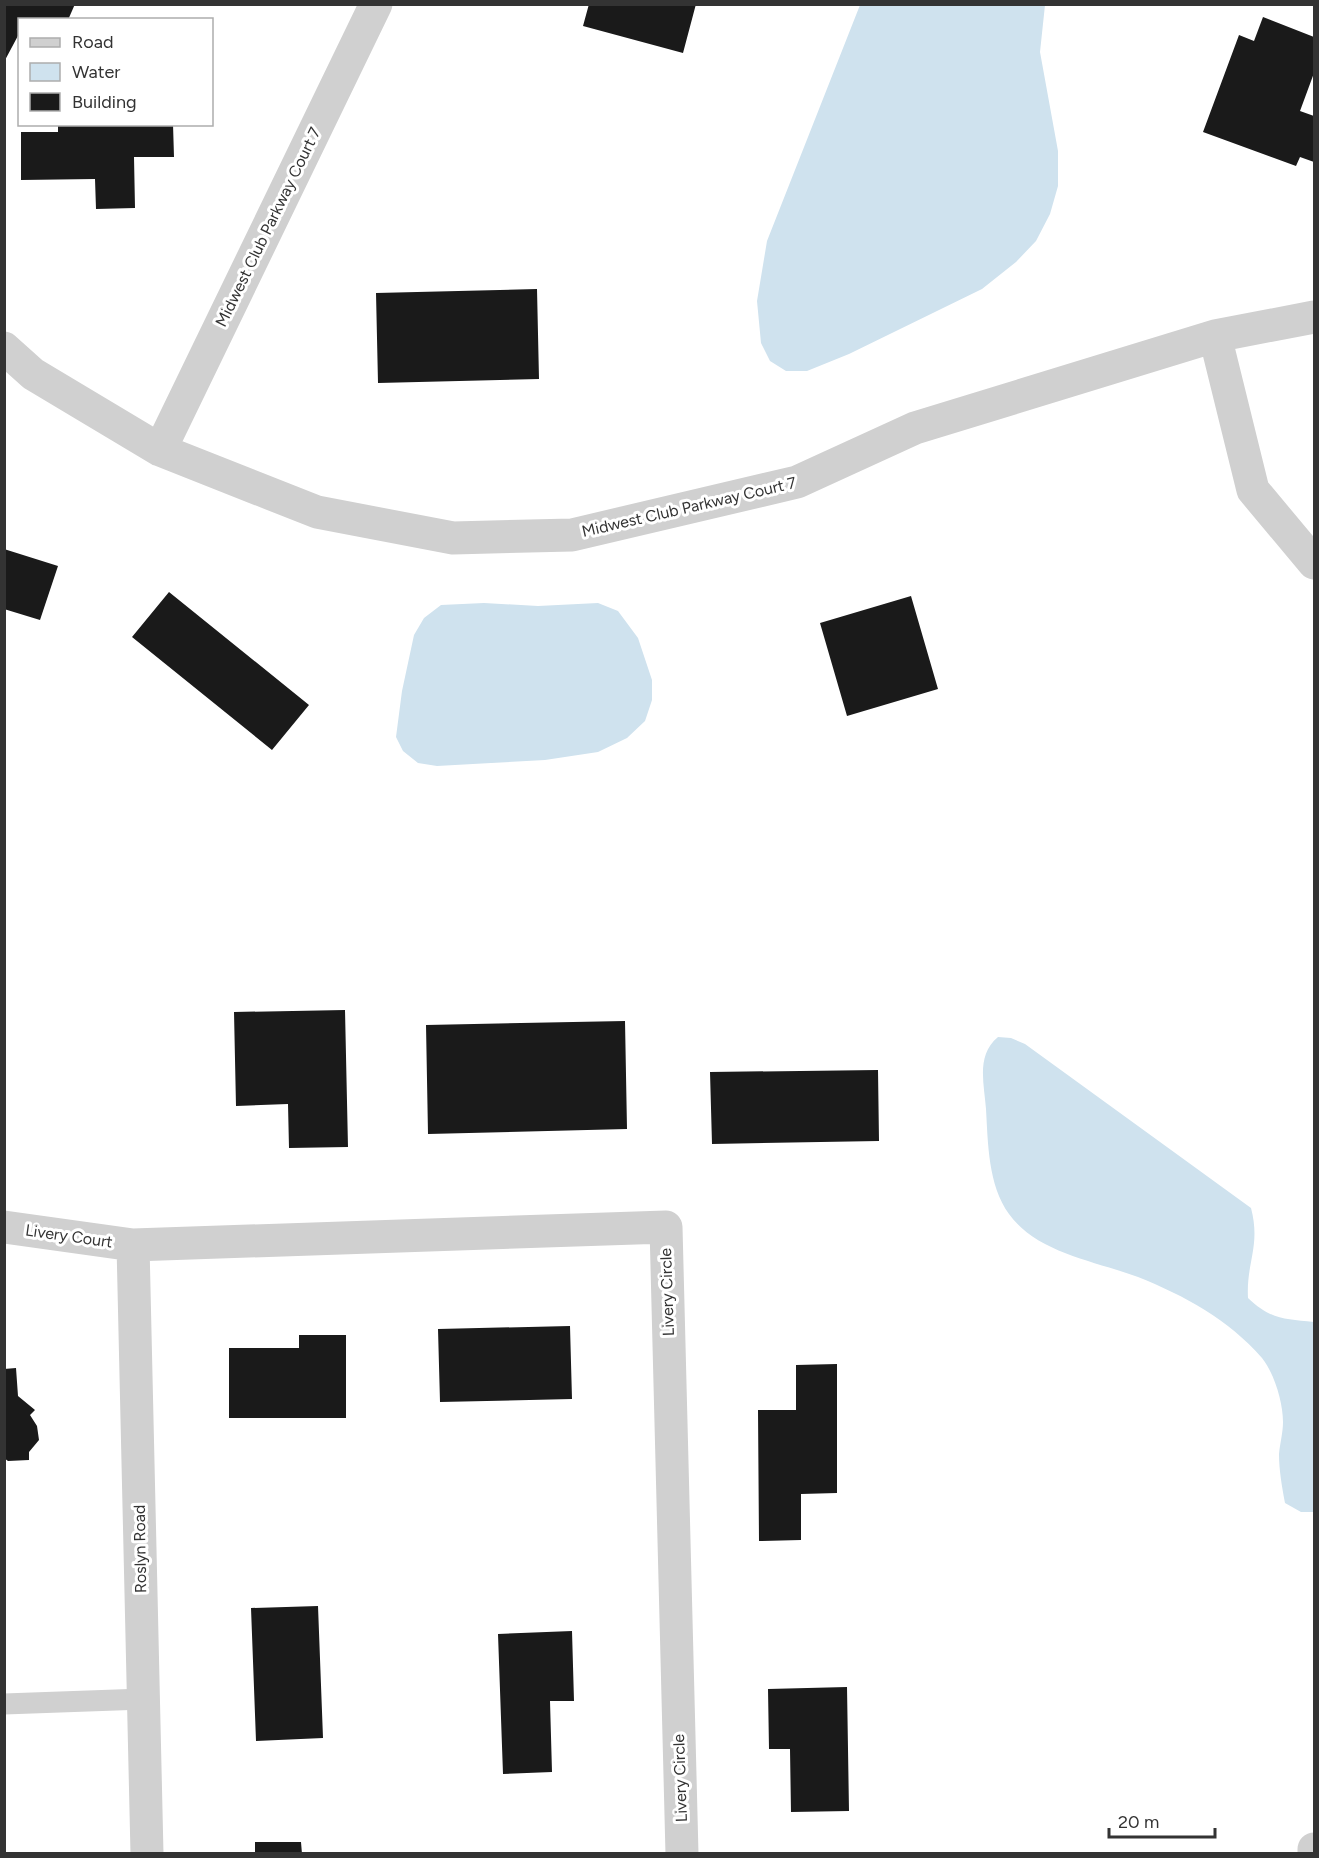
<svg xmlns="http://www.w3.org/2000/svg" width="1319" height="1858" font-family="Figtree,sans-serif">
	<rect width="100%" height="100%" fill="#fff"/>
	<!-- water -->
	<path fill="#cfe2ee" d="M860 5H1045L1040 52 1058 151V186L1050 214 1036 241 1016 262 982 289 849 354 807 371H786L770 361 761 343 757 301 767 241Z
		M484 603 538 606 598 603 618 611 638 638 652 680V700L645 721 627 738 598 752 545 760 437 766 418 763 403 751 396 737 402 691 414 635 424 618 441 605Z
		M998 1037 1011 1038 1025 1044 1251 1208C1261 1246 1246 1262 1248 1298 1271 1320 1285 1319 1314 1322V1512H1301L1285 1503C1282 1487 1279 1470 1279 1454 1280 1443 1283 1433 1283 1422 1283 1402 1274 1373 1262 1358 1228 1319 1185 1296 1138 1277 1095 1261 1037 1253 1009 1214 988 1185 988 1143 986 1109 984 1083 976 1055 998 1037Z"/>
	<!-- building -->
	<path fill="#1a1a1a" d="M4 4H75L68 20H20V32L4 62Z
		M589 4H696L683 53 583 26Z
		M1263 17 1314 37V73L1300 111 1314 116V162L1300 157 1296 166 1203 132 1239 35 1254 41Z
		M58 124H173L174 157H134L135 208 96 209 95 179 21 180V132H58Z
		M537 289 539 379 378 383 376 293Z
		M4 549 58 566 40 620 4 609Z
		M169 592 309 705 272 750 132 637Z
		M911 596 938 689 847 716 820 623Z
		M345 1010 348 1147 289 1148 288 1104 236 1106 234 1012Z
		M625 1021 627 1129 428 1134 426 1025Z
		M878 1070 879 1141 712 1144 710 1072Z
		M570 1326 572 1399 440 1402 438 1329Z
		M299 1335H346V1418H229V1348H299Z
		M837 1364V1493L801 1494V1540L759 1541 758 1410H796V1365Z
		M16 1368 18 1396 35 1410 30 1415 37 1426 39 1440 29 1452V1460L8 1461 4 1458V1369Z
		M318 1606 323 1738 256 1741 251 1608Z
		M572 1631 574 1701H550L552 1772 503 1774 498 1634Z
		M847 1687 849 1811 791 1812 790 1749H769L768 1689Z
		M255 1842H301L302 1854H255Z"/>
	<g fill="none" stroke-linecap="round" stroke-linejoin="round">
		<!-- service -->
		<path stroke="#d0d0d0" stroke-width="21" d="M4 1704 144 1699"/>
		<!-- minor -->
		<path stroke="#d0d0d0" stroke-width="33" d="M1215 336 1253 490 1314 563
			M4 348 33 374 160 450 317 512 453 538 572 535 797 482 915 428 1215 336 1314 317
			M160 450 376 4
			M4 1227 133 1245 666 1227 682 1854
			M133 1245 147 1854
			M1314 1854V1849"/>
	</g>
	<g text-anchor="middle" dominant-baseline="central" stroke-width="6" stroke-linejoin="round" paint-order="stroke">
		<!-- street labels -->
		<g font-size="16" fill="#333" stroke="#fff">
			<text transform="translate(268 227) rotate(-64)">Midwest Club Parkway Court 7</text>
			<text transform="translate(689 507) rotate(-13)">Midwest Club Parkway Court 7</text>
			<text transform="translate(69 1236) rotate(8)">Livery Court</text>
			<text transform="translate(667 1292) rotate(-92)">Livery Circle</text>
			<text transform="translate(140 1549) rotate(-91)">Roslyn Road</text>
			<text transform="translate(680 1778) rotate(-92)">Livery Circle</text>
		</g>
	</g>
	<!-- border -->
	<rect width="1319" height="1858" fill="none" stroke="#333333" stroke-width="12"/>
	<!-- legend -->
	<rect x="18" y="18" width="195" height="108" fill="#ffffff" stroke="#adadad" stroke-width="1.5"/>
	<rect x="30" y="38" width="30" height="9" fill="#d0d0d0" stroke="#adadad" stroke-width="1.5"/>
	<text x="72" y="48" font-size="18" fill="#333333">Road</text>
	<rect x="30" y="63" width="30" height="18" fill="#cfe2ee" stroke="#adadad" stroke-width="1.5"/>
	<text x="72" y="78" font-size="18" fill="#333333">Water</text>
	<rect x="30" y="93" width="30" height="18" fill="#1a1a1a" stroke="#adadad" stroke-width="1.5"/>
	<text x="72" y="108" font-size="18" fill="#333333">Building</text>
	<!-- scale -->
	<path d="M1109 1828v9h106v-9" fill="none" stroke="#333333" stroke-width="3"/>
	<text x="1118" y="1828" font-size="18" fill="#333333" stroke="#ffffff" stroke-width="4.5" paint-order="stroke">20 m</text>
</svg>
